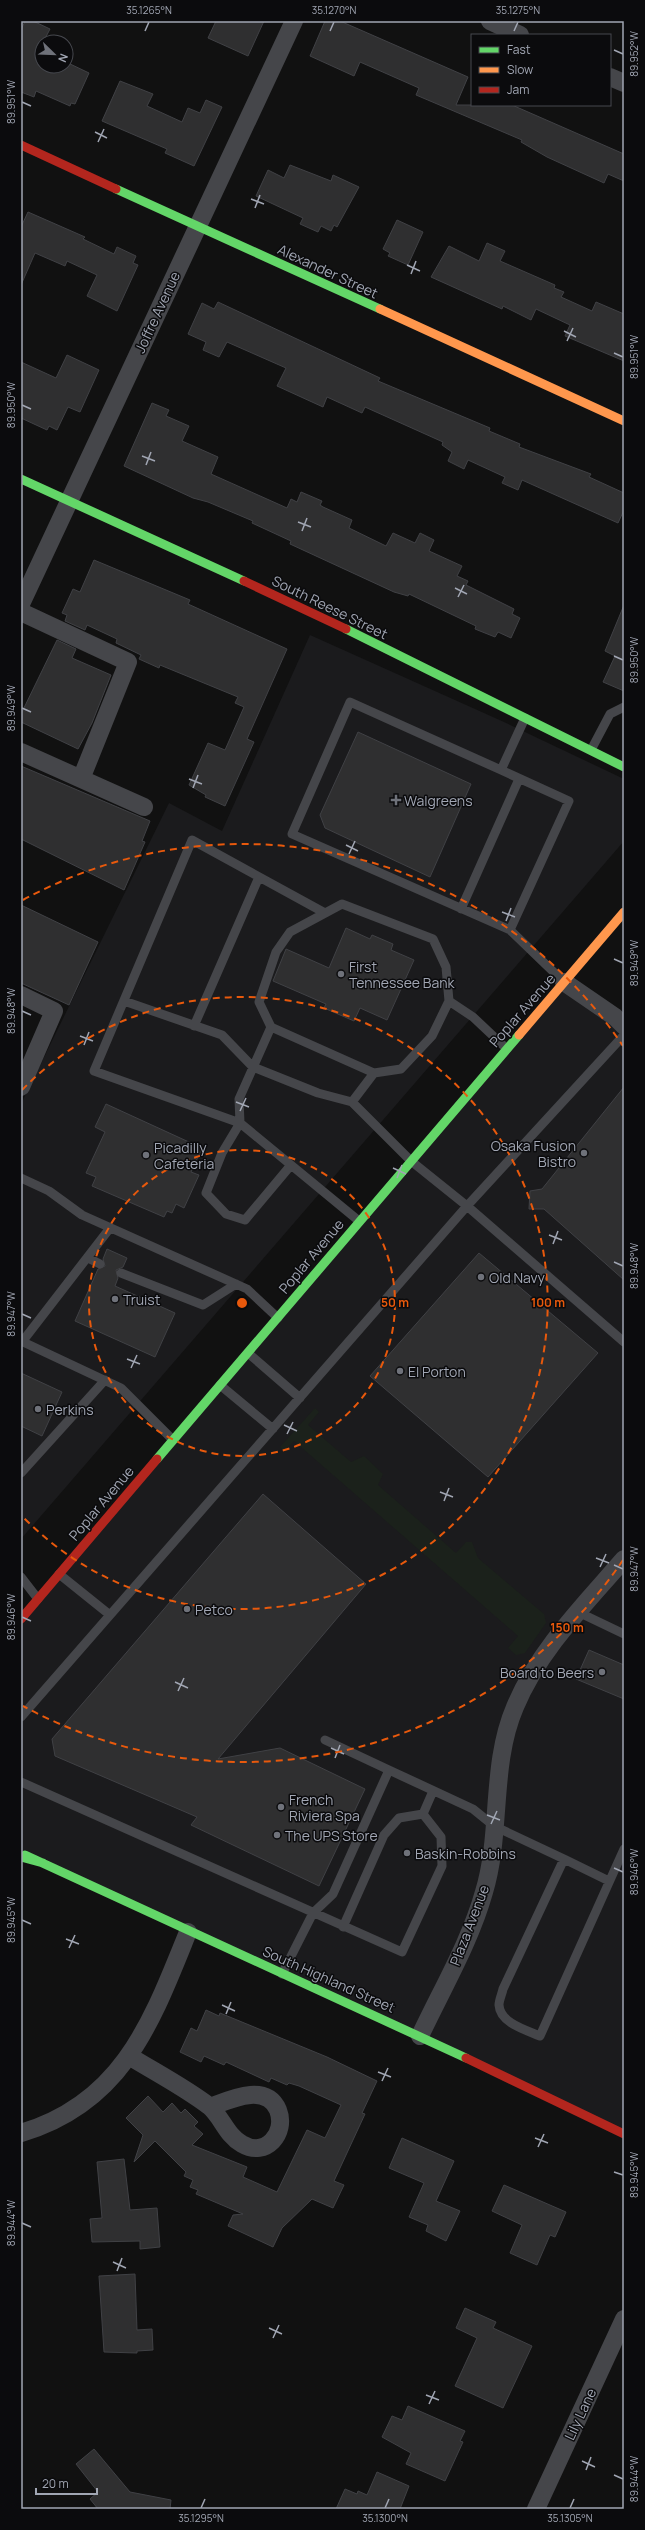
<svg xmlns="http://www.w3.org/2000/svg" width="645" height="2530" font-family="Manrope,sans-serif">
	<rect width="100%" height="100%" fill="#111"/>
	<!-- built -->
	<path fill="#1b1b1d" d="M310 635 504 722 624 779V841L21 1539V1104L169 803 222 831Z
		M564 982 624 1026V2134L21 1853V1619Z"/>
	<!-- green -->
	<path fill="#1b211b" d="M315 1408 319 1412 308 1425 351 1462 364 1456 383 1474 378 1485 456 1553 466 1542H472L478 1558 544 1614 546 1623 525 1653 516 1655 508 1648 518 1636 294 1441 284 1451 280 1447Z"/>
	<!-- building -->
	<path fill="#2f2f30" stroke="#404145" d="M25 21H33L50 29 39 50 42 52V66H66V62L89 73 75 104 71 103 70 106 36 91 34 97 21 92V30Z
		M216 21H264L248 56 208 38Z
		M325 21H340L468 77 456 105H512L624 154V181L608 174 604 183 547 157 521 142 522 140 416 95 419 88 360 62 354 76 310 56Z
		M120 81 153 94 147 106 182 122 188 108 200 113 206 100 222 107 194 166 165 153 167 149 102 121Z
		M290 165 331 181 333 175 359 187 337 227 334 225 331 231 321 226 318 232 300 224 303 218 256 196 268 170 284 178Z
		M28 212 85 237 83 239 114 254 117 247 136 256 133 263 138 265 117 311 87 296 97 275 67 261 65 266 35 253 21 285V227Z
		M397 220 423 232 408 265 388 256 390 253 383 249Z
		M487 243 505 251 500 261 555 285 554 288 564 292 561 297 592 311 596 302 624 314V361L565 336 570 325 536 309 531 320 503 306 502 309 431 277 449 246 479 261Z
		M218 302 380 378 378 381 490 428 489 431 520 444 519 447 591 474 589 477 624 493V510L618 523 522 480 518 490 502 483 505 477 468 460 464 469 448 461 452 452 442 445 443 442 365 407 362 413 327 397 323 407 277 386 286 368 227 342 219 357 203 350 206 342 188 334 202 303 214 309Z
		M67 355 99 370 80 412 68 407 57 430 49 426 47 430 21 418V362L56 378Z
		M152 403 169 410 166 416 189 426 182 441 218 457 211 474 287 508 291 499 297 502 301 492 322 501 320 505 323 507 352 520 349 528 386 546 393 533 415 543 420 533 434 540 429 551 462 566 457 576 468 581 466 585 514 609 512 614 520 618 511 638 498 632 495 637 475 629 476 626 409 594 408 596 394 592 290 544 291 541 252 523 253 521 208 502 193 498 124 466Z
		M94 560 190 600 188 604 287 649 247 739 254 742 225 806 205 797 206 795 189 785 208 743 225 750 244 707 235 703 238 697 160 665 159 668 139 659 141 655 116 643 117 639 87 625 85 630 65 621 67 615 62 613 73 589 80 592Z
		M624 605V691L603 682 615 656 605 651Z
		M57 640 76 649 72 658 111 675 92 723 78 749 21 722V714Z
		M358 732 471 784 430 877 325 828 320 815Z
		M21 766 150 821 142 841 145 842 124 890 21 839Z
		M21 905 98 942 69 1005 21 983Z
		M346 928 370 939 372 935 393 944 391 950 414 960 387 1020 360 1008 354 1021 324 1008 326 1004 273 981 286 949 329 968Z
		M624 1087V1280L544 1209H529L530 1191 542 1189Z
		M106 1104 202 1148 191 1172 199 1175 184 1208 176 1204 172 1213 167 1211 164 1217 92 1186 96 1177 86 1173 105 1132 95 1127Z
		M107 1249 127 1258 123 1267 116 1270 118 1278 115 1286 175 1313 155 1357 75 1321 98 1269 105 1266 103 1259Z
		M479 1253 598 1353 488 1477 370 1376Z
		M21 1373 62 1392 42 1436 21 1426Z
		M263 1494 366 1584 218 1759 280 1748 365 1789 319 1886 191 1825 197 1817 55 1756 52 1739Z
		M589 1650 624 1665V1699L576 1679Z
		M206 2010 219 2016 220 2013 327 2057 377 2081 362 2113 365 2114 334 2181 344 2185 333 2208 312 2199 282 2228 273 2247 228 2226 233 2215 243 2214 196 2194 198 2190 190 2187 193 2180 184 2176 186 2172 155 2141 134 2162 143 2135 126 2118 148 2096 163 2112 172 2103 181 2113 185 2109 198 2122 194 2126 203 2134 192 2145 247 2167 243 2177 277 2192 307 2130 325 2138 341 2105 299 2086 289 2083 287 2085 271 2078 269 2082 226 2062 224 2065 204 2056 201 2062 180 2052 191 2028 197 2031Z
		M402 2138 454 2161 436 2201 460 2211 446 2241 426 2231 428 2225 409 2217 424 2183 389 2168Z
		M124 2159 130 2210 157 2208 160 2247 140 2249V2241L92 2242 90 2219 102 2218 97 2162Z
		M504 2185 566 2212 555 2237 550 2235 537 2265 510 2253 522 2225 492 2211Z
		M135 2274 137 2330 152 2329 153 2350 137 2351V2353L104 2352 99 2276Z
		M465 2308 496 2322 493 2328 532 2346 503 2408 455 2386 477 2338 456 2328Z
		M408 2406 465 2431 460 2441 463 2442 445 2481 406 2464 411 2453 382 2437 392 2416 402 2420Z
		M94 2449 130 2492 171 2500 170 2509H98L90 2499 98 2492 76 2464Z
		M377 2472 409 2486 400 2509H336L345 2489 357 2494 358 2491 367 2495Z"/>
	<g fill="none" stroke-linecap="round" stroke-linejoin="round">
		<!-- lane -->
		<path stroke="#45464a" stroke-width="9" d="M525 718 501 770 350 702 292 834 510 930 564 982
			M591 750 610 714 624 707
			M501 770 569 801 510 930
			M461 909 519 779
			M325 913 192 840 94 1071 240 1123 359 1221
			M124 1001 222 1035 253 1067 318 1093 352 1102 411 1161 467 1206 624 1342
			M449 1001 473 1017 507 1049
			M194 1026 259 877
			M271 1027 374 1073
			M291 1165 245 1220 226 1214 206 1193 222 1153 240 1123 239 1099 271 1027 259 1002 276 952 290 932 342 904 433 939 446 967 449 1001 432 1036 401 1069 374 1073 352 1102
			M21 1178 49 1191 82 1215 247 1289 278 1318
			M88 1258 100 1264
			M121 1273 203 1305 236 1284
			M21 1341 121 1388 173 1440
			M22 1342 110 1228
			M248 1353 300 1398
			M220 1385 273 1429
			M21 1473 105 1380
			M59 1574 110 1615
			M21 1577 38 1599
			M578 1612 624 1634
			M21 1717 467 1206 624 1035
			M325 1740 389 1770
			M21 1782 402 1952 442 1866 441 1837 423 1814 433 1791
			M564 1859 609 1881
			M343 1927 384 1835 399 1818 423 1814
			M282 1974 313 1913 333 1894 389 1770 473 1809 494 1826 564 1859 503 1989C502 1994 499 2000 499 2005 500 2023 526 2030 540 2036L624 1849"/>
		<!-- street -->
		<path stroke="#45464a" stroke-width="18" d="M490 21 520 35
			M610 77 624 83
			M21 604 294 21
			M21 612 128 662 81 779
			M21 752 144 807
			M564 982 615 1017 624 1026
			M21 995 54 1011 21 1087
			M420 2036C442 1989 470 1942 484 1892 502 1833 490 1765 515 1707 538 1651 585 1604 624 1559
			M129 2056C155 2072 184 2087 209 2106 222 2117 226 2135 242 2144 266 2158 287 2133 278 2110 266 2082 229 2100 210 2107
			M21 2133C123 2103 152 2021 188 1932
			M536 2509 624 2319"/>
		<!-- fast -->
		<path stroke="#63d668" stroke-width="9" d="M116 189 380 309
			M21 479 244 581
			M346 629 624 767
			M157 1459 519 1035
			M25 1855 466 2058
			M21 1857 43 1863"/>
		<!-- slow -->
		<path stroke="#ff974d" stroke-width="9" d="M380 309 624 421
			M519 1035 624 912"/>
		<!-- jam -->
		<path stroke="#b3261e" stroke-width="9" d="M21 145 116 189
			M244 581 346 629
			M21 1619 157 1459
			M466 2058 624 2134"/>
	</g>
	<!-- ticks -->
	<path fill="none" stroke="#a1a6b3" stroke-width="1.5" d="M145 31 149 22M330 31 334 22M514 31 518 22M614 50 623 54M22 102 31 106M95 132 107 138M98 142 104 129M251 199 264 204M255 208 260 195M407 265 420 271M411 274 416 261M564 331 576 337M567 341 573 328M614 353 623 357M22 405 31 409M142 456 155 461M146 465 151 452M298 522 311 527M302 531 307 518M455 588 467 594M458 597 464 585M614 656 623 660M22 708 31 712M189 779 202 784M193 788 198 775M346 845 358 851M349 854 355 841M502 912 515 917M506 921 511 908M614 959 623 963M22 1011 31 1015M80 1036 93 1041M84 1045 89 1032M236 1102 249 1107M240 1111 246 1098M393 1168 406 1174M397 1178 402 1165M549 1235 562 1240M553 1244 558 1231M614 1262 623 1266M22 1314 31 1318M127 1359 140 1364M131 1368 137 1355M284 1425 297 1431M287 1434 293 1422M440 1492 453 1497M444 1501 449 1488M596 1558 609 1563M614 1565 623 1569M600 1567 606 1554M22 1617 31 1621M175 1682 188 1688M178 1691 184 1678M331 1748 344 1754M335 1758 340 1745M487 1815 500 1820M491 1824 497 1811M614 1868 623 1872M22 1920 31 1924M66 1939 79 1944M69 1948 75 1935M222 2005 235 2011M226 2014 231 2002M378 2072 391 2077M382 2081 388 2068M535 2138 548 2143M538 2147 544 2134M614 2172 623 2175M22 2223 31 2227M113 2262 126 2268M117 2271 122 2258M269 2328 282 2334M273 2338 279 2325M426 2395 439 2400M429 2404 435 2391M582 2461 595 2467M586 2470 591 2457M614 2475 623 2479M201 2508 205 2499M385 2508 389 2499M570 2508 574 2499"/>
	<!-- distance rings -->
	<g fill="none" stroke="#e8590c" stroke-width="2" stroke-dasharray="7 5">
		<circle cx="242" cy="1303" r="153"/>
		<path d="M22 1090A306 306 0 1 1 22 1516"/>
		<path d="M623 1560A459 459 0 0 1 23 1706M23 900A459 459 0 0 1 623 1046"/>
	</g>
	<!-- markers -->
	<g fill="#6f727a" stroke="#0b0b0d" stroke-width="1.5">
		<path d="M394 794h4v4h4v4h-4v4h-4v-4h-4v-4h4z"/>
		<circle cx="341" cy="974" r="4"/>
		<circle cx="584" cy="1153" r="4"/>
		<circle cx="146" cy="1155" r="4"/>
		<circle cx="481" cy="1277" r="4"/>
		<circle cx="115" cy="1299" r="4"/>
		<circle cx="400" cy="1371" r="4"/>
		<circle cx="38" cy="1409" r="4"/>
		<circle cx="187" cy="1609" r="4"/>
		<circle cx="602" cy="1672" r="4"/>
		<circle cx="281" cy="1807" r="4"/>
		<circle cx="277" cy="1835" r="4"/>
		<circle cx="407" cy="1853" r="4"/>
	</g>
	<g text-anchor="middle" dominant-baseline="central" stroke-width="3" stroke-linejoin="round" paint-order="stroke">
		<!-- street labels -->
		<g font-size="14" fill="#a1a6b3" stroke="#0b0b0d">
			<text transform="translate(328 271) rotate(25)">Alexander Street</text>
			<text transform="translate(157 312) rotate(-65)">Joffre Avenue</text>
			<text transform="translate(330 607) rotate(26)">South Reese Street</text>
			<text transform="translate(522 1010) rotate(-49)">Poplar Avenue</text>
			<text transform="translate(311 1256) rotate(-50)">Poplar Avenue</text>
			<text transform="translate(101 1503) rotate(-50)">Poplar Avenue</text>
			<text transform="translate(469 1925) rotate(-69)">Plaza Avenue</text>
			<text transform="translate(329 1979) rotate(24)">South Highland Street</text>
			<text transform="translate(580 2414) rotate(-65)">Lily Lane</text>
		</g>
		<!-- poi labels -->
		<g font-size="14" fill="#a1a6b3" stroke="#0b0b0d" text-anchor="start">
			<text x="404" y="800">Walgreens</text>
			<text x="349" y="966">First<tspan x="349" dy="16">Tennessee Bank</tspan></text>
			<text x="576" y="1145" text-anchor="end">Osaka Fusion<tspan x="576" dy="16">Bistro</tspan></text>
			<text x="154" y="1147">Picadilly<tspan x="154" dy="16">Cafeteria</tspan></text>
			<text x="489" y="1277">Old Navy</text>
			<text x="123" y="1299">Truist</text>
			<text x="408" y="1371">El Porton</text>
			<text x="46" y="1409">Perkins</text>
			<text x="195" y="1609">Petco</text>
			<text x="594" y="1672" text-anchor="end">Board to Beers</text>
			<text x="289" y="1799">French<tspan x="289" dy="16">Riviera Spa</tspan></text>
			<text x="285" y="1835">The UPS Store</text>
			<text x="415" y="1853">Baskin-Robbins</text>
		</g>
	</g>
	<circle cx="242" cy="1303" r="6" fill="#e8590c" stroke="#0b0b0d" stroke-width="2"/>
	<g font-size="12" text-anchor="middle" font-weight="bold" fill="#e8590c" stroke="#0b0b0d" stroke-width="3" stroke-linejoin="round" paint-order="stroke">
		<text x="395" y="1307">50 m</text>
		<text x="548" y="1307">100 m</text>
		<text x="567" y="1632">150 m</text>
	</g>
	<!-- border -->
	<rect width="645" height="2530" fill="none" stroke="#0b0b0d" stroke-width="44"/>
	<!-- legend -->
	<rect x="471" y="34" width="140" height="72" fill="#0b0b0d" stroke="#47494f"/>
	<rect x="479" y="47" width="20" height="6" fill="#63d668" stroke="#47494f"/>
	<text x="507" y="54" font-size="12" fill="#a1a6b3">Fast</text>
	<rect x="479" y="67" width="20" height="6" fill="#ff974d" stroke="#47494f"/>
	<text x="507" y="74" font-size="12" fill="#a1a6b3">Slow</text>
	<rect x="479" y="87" width="20" height="6" fill="#b3261e" stroke="#47494f"/>
	<text x="507" y="94" font-size="12" fill="#a1a6b3">Jam</text>
	<!-- north arrow -->
	<g transform="translate(54 54) rotate(113)"><circle r="19" fill="#0b0b0d" stroke="#47494f"/>
	<path d="M0-3L7 15L0 10L-7 15Z" fill="#6f727a"/>
	<text y="-6" font-size="11" font-weight="bold" text-anchor="middle" fill="#a1a6b3">N</text>
	</g>
	<!-- scale -->
	<path d="M36 2488v6h61v-6" fill="none" stroke="#a1a6b3" stroke-width="2"/>
	<text x="42" y="2488" font-size="12" fill="#a1a6b3" stroke="#0b0b0d" stroke-width="3" paint-order="stroke">20 m</text>
	<rect x="22" y="22" width="601" height="2486" fill="none" stroke="#a1a6b3" stroke-width="1.5"/>
	<g font-size="10" text-anchor="middle" fill="#a1a6b3">
		<text x="149" y="14">35.1265°N</text>
		<text x="334" y="14">35.1270°N</text>
		<text x="518" y="14">35.1275°N</text>
		<text transform="translate(634 54) rotate(-90)" y="4">89.952°W</text>
		<text transform="translate(11 102) rotate(-90)" y="4">89.951°W</text>
		<text transform="translate(634 357) rotate(-90)" y="4">89.951°W</text>
		<text transform="translate(11 405) rotate(-90)" y="4">89.950°W</text>
		<text transform="translate(634 660) rotate(-90)" y="4">89.950°W</text>
		<text transform="translate(11 708) rotate(-90)" y="4">89.949°W</text>
		<text transform="translate(634 963) rotate(-90)" y="4">89.949°W</text>
		<text transform="translate(11 1011) rotate(-90)" y="4">89.948°W</text>
		<text transform="translate(634 1266) rotate(-90)" y="4">89.948°W</text>
		<text transform="translate(11 1314) rotate(-90)" y="4">89.947°W</text>
		<text transform="translate(634 1569) rotate(-90)" y="4">89.947°W</text>
		<text transform="translate(11 1617) rotate(-90)" y="4">89.946°W</text>
		<text transform="translate(634 1872) rotate(-90)" y="4">89.946°W</text>
		<text transform="translate(11 1920) rotate(-90)" y="4">89.945°W</text>
		<text transform="translate(634 2175) rotate(-90)" y="4">89.945°W</text>
		<text transform="translate(11 2223) rotate(-90)" y="4">89.944°W</text>
		<text transform="translate(634 2479) rotate(-90)" y="4">89.944°W</text>
		<text x="201" y="2522">35.1295°N</text>
		<text x="385" y="2522">35.1300°N</text>
		<text x="570" y="2522">35.1305°N</text>
	</g>
</svg>
